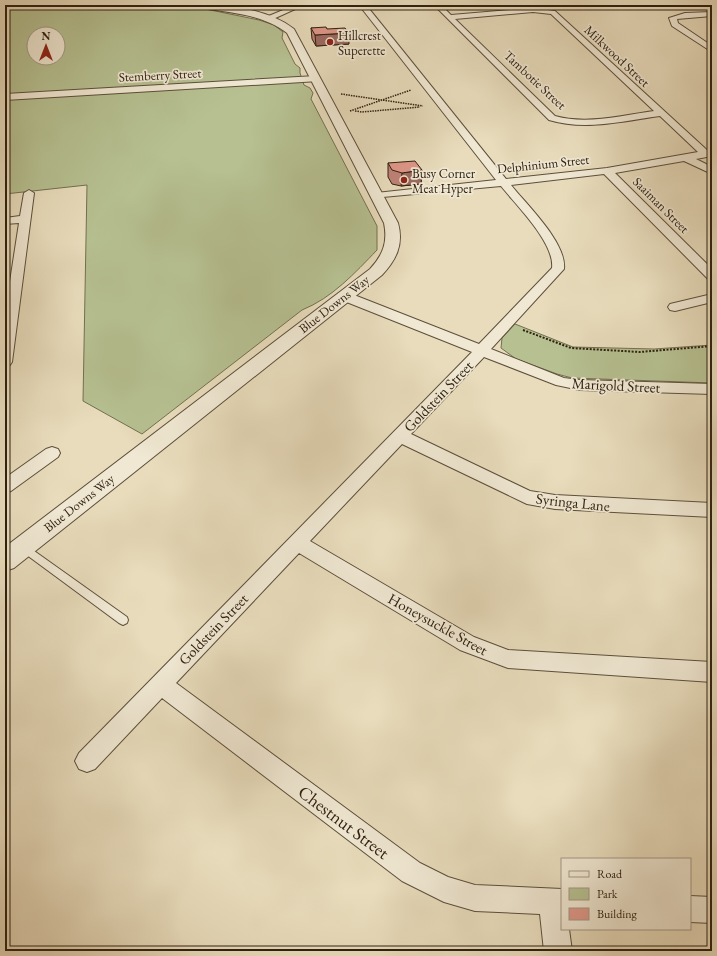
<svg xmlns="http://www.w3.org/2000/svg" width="717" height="956" font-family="'EB Garamond',serif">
	<rect width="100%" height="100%" fill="#e8dcbc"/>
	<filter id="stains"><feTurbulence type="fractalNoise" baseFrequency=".005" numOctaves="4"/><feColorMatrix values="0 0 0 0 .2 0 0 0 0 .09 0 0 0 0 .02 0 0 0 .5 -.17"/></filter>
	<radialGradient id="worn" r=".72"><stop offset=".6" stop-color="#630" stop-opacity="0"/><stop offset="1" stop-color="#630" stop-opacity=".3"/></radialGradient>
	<!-- green -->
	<path fill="#b6c091" stroke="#727050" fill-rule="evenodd" d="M5 5H186L259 20 274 25 283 32 282 38 295 64 300 68V73L304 85 310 88 313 93 311 99 377 226V250C355 273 332 298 302 310L142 434 83 401 87 185 5 194ZM34 34H58V58H34Z
		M515 324 573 347 654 349 712 345V383L572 378 557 374 516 359 501 348 502 338Z"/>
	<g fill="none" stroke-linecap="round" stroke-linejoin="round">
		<defs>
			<path id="service" d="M23 543 127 617 128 620 127 623 123 625 119 623 20 550 18 547 20 544Z"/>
			<path id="minor" d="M295 5H304L271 20 264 18Z
				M359 5H366L506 179 607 168 698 152 660 116C623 121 585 131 549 120L434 5H441L451 15 533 8 555 11 708 151 712 150V156L696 159 712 167V174L684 161 615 173 712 269V280L708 279 604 174 511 185C527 205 567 243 564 269L491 349 564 378 580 380 712 384V394L580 390 556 385 484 357 411 434 530 491 555 495 712 503V517L555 509 527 504 402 444 310 541 474 637 508 650 712 662V682L508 668 460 650 299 553 176 683 420 863 448 877 475 885 562 889V929H569L572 951H544L540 914 475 911 444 902 402 881 162 698 95 769 87 772 79 769 75 761 79 753 472 352 339 299 337 296 339 293H349L479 344 552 268C555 243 516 205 501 186L372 198 371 196 372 194 376 193 496 180ZM533 12 551 14 654 111C623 115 587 125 555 116L455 19Z
				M712 12V16L677 19 678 23 712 46V52L672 26 669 18 685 13Z
				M316 76 320 79 319 81 5 100V94Z
				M29 190 34 193 12 362 10 365 5 367V314L19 223 5 224V218L20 216 24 193Z
				M712 294V302L675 311 670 310 668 307 670 304Z
				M52 447 58 449 60 453 58 457 11 491 5 493V478L46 449Z
				M690 896 712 897V923L690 922Z"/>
			<path id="tertiary" d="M198 5C230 5 268 9 294 29L398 223C404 245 396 260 382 275L14 568 5 571V547L370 269C383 255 388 242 384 223L287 33C263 14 231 13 202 8Z"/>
		</defs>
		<!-- service casing -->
		<use href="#service" stroke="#5c4f3b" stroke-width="2"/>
		<!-- minor casing -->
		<use href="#minor" stroke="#5c4f3b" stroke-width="2"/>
		<!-- tertiary casing -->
		<use href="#tertiary" stroke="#5c4f3b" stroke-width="2"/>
		<!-- path-far1 -->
		<path stroke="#2e2010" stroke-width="1.5" stroke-dasharray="1.5 1" stroke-linecap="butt" d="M341 94 423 106
			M350 111 411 90
			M355 111 362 112 420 107"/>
		<!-- path -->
		<path stroke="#2e2010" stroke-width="2" stroke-dasharray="2 1.5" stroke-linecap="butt" d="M523 330 571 348 640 352 712 346"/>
		<!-- service -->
		<use href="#service" fill="#f0e8d3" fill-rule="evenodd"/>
		<!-- minor -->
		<use href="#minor" fill="#f0e8d3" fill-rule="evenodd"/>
		<!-- tertiary -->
		<use href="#tertiary" fill="#f0e8d3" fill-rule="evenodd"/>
	</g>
	<!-- wall -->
	<path fill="#c08277" stroke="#2e2010" d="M311 28 327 29 349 44 316 46 312 39Z
		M388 163 422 170 421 184 401 186 392 184 388 177Z"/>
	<!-- shaded-wall -->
	<path fill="#9c6a61" stroke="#2e2010" d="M349 33V44L316 46 315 35Z
		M422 170 421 184 401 186 402 173Z"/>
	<!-- building -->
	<path fill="#df978a" stroke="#2e2010" d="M326 27 327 29 345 28 349 33 315 35 311 28Z
		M415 161 422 170 402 173 392 170 388 163Z"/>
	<!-- markers -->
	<g fill="#8f2418" stroke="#f0e8d3" stroke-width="1.5">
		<circle cx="330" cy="42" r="4"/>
		<circle cx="404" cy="180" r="4"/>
	</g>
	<g text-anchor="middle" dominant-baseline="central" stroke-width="3.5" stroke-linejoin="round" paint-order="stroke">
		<!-- far-poi labels -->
		<g font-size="13" fill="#2e2010" stroke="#f0e8d3" text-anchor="start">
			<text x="338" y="35">Hillcrest<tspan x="338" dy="15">Superette</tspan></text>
			<text x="412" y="173">Busy Corner<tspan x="412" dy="15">Meat Hyper</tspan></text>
		</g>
		<!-- far-street labels -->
		<g font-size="13" fill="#2e2010" stroke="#f0e8d3">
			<text transform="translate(617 56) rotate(43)">Milkwood Street</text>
			<text transform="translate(160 75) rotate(-3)">Stemberry Street</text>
			<text transform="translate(535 80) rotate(43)">Tambotie Street</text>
			<text transform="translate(543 164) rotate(-6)">Delphinium Street</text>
			<text transform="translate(661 205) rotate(45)">Saaiman Street</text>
			<text transform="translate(334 304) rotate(-38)">Blue Downs Way</text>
			<text transform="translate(79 503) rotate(-38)">Blue Downs Way</text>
		</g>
		<!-- street labels -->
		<g font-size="15" fill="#2e2010" stroke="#f0e8d3">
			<text transform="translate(616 385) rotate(3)">Marigold Street</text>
			<text transform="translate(438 396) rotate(-46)">Goldstein Street</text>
			<text transform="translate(573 502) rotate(6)">Syringa Lane</text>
			<text transform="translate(438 624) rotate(29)">Honeysuckle Street</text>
			<text transform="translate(213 629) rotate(-46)">Goldstein Street</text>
		</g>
		<!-- near-street labels -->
		<g font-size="18" fill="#2e2010" stroke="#f0e8d3">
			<text transform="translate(344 822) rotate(37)">Chestnut Street</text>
		</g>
	</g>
	<!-- margin -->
	<rect width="717" height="956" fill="none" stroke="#e8dcbc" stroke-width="20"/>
	<rect x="6" y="6" width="705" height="944" fill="none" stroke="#2e2010" stroke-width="2"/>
	<rect x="10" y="10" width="697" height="936" fill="none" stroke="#2e2010"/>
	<!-- legend -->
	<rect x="561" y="858" width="130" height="72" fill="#f0e8d3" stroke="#a29885"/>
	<rect x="569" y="871" width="20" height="6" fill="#f0e8d3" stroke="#a29885"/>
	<text x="597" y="878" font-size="12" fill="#2e2010">Road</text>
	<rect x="569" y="888" width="20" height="12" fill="#b6c091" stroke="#a29885"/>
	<text x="597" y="898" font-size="12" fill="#2e2010">Park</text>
	<rect x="569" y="908" width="20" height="12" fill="#df978a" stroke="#a29885"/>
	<text x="597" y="918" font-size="12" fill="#2e2010">Building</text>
	<!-- north arrow -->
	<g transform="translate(46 46)"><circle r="19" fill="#f0e8d3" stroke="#a29885"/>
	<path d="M0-3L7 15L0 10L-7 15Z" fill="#8f2418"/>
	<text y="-6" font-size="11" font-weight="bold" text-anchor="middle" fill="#2e2010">N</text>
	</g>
	<rect width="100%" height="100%" filter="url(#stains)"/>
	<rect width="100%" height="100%" fill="url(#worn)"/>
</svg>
